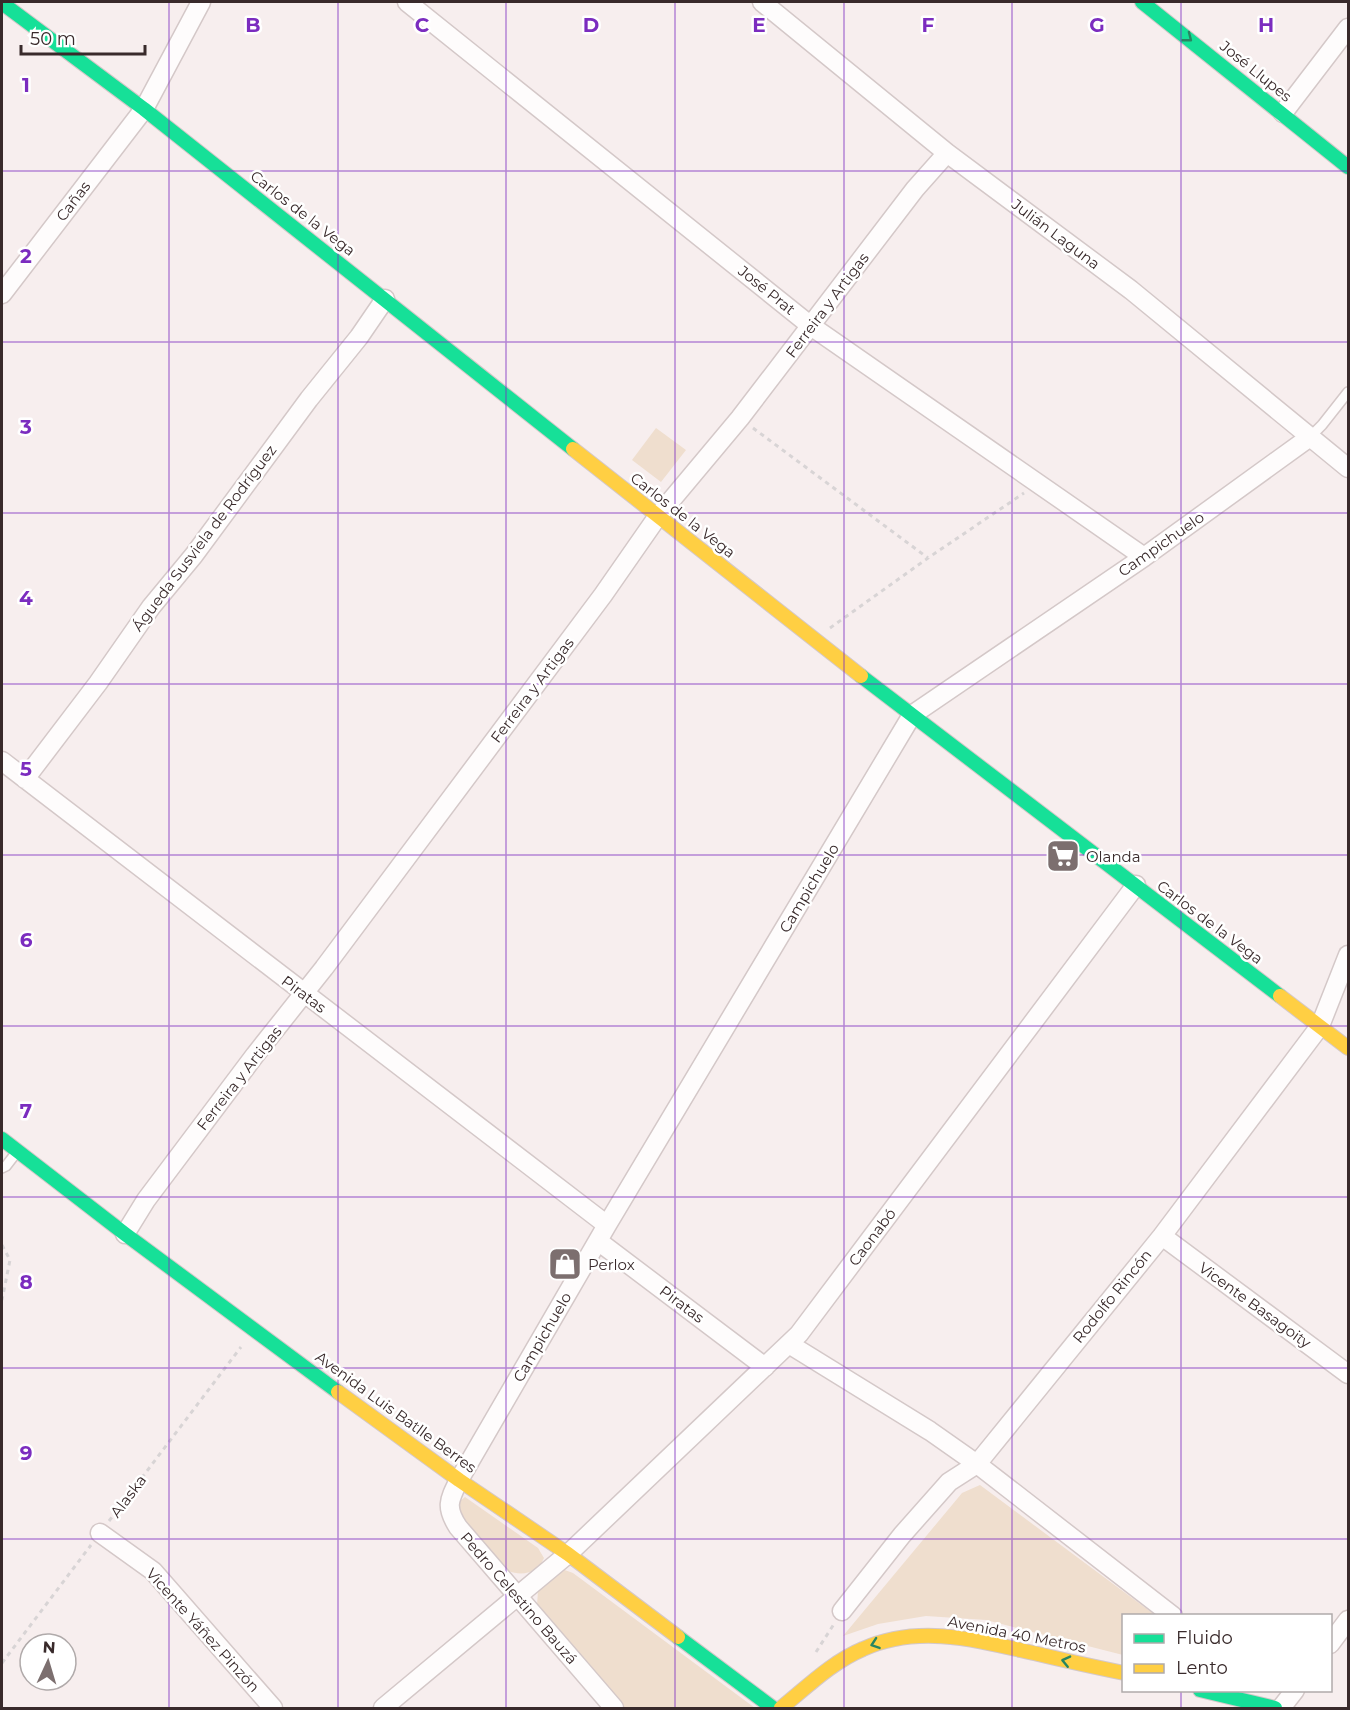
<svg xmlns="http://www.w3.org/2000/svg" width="1350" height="1710" font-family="Montserrat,sans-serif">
	<rect width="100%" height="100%" fill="#f7eeee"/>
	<!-- green -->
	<path fill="#efdece" d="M656 428 686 450 661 482 632 460Z
		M980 1485 1155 1615 1124 1616 1123 1655 986 1620 926 1616 878 1624 843 1636 962 1493Z
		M465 1497 538 1548 544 1558C537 1575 519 1577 504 1569L458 1515 459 1502Z
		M559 1568 573 1573 755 1708H623L537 1606 538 1590Z"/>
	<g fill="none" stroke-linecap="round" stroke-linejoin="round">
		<defs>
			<path id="lane" d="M1310 437 1322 425 1348 392
				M2 1168 6 1166 16 1153"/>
			<path id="street" d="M407 2 811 326 1144 557
				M762 2 947 153 1131 290 1348 468
				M1283 113 1348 28
				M2 294 144 109 201 2
				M2 761 607 1225
				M25 779 98 683 151 607 194 555 309 399 359 337 385 299
				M125 1234 146 1200 255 1055 324 968 603 595 658 516 740 418 915 189 947 153
				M1162 1236 1348 1374
				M598 1241 765 1367
				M789 1344 930 1431 977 1464 1173 1616
				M100 1533 153 1571 273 1708
				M842 1611 902 1535 949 1482 977 1464 1162 1236 1320 1026 1348 955
				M1330 1644 1348 1620
				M383 1708 568 1554 799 1334 1136 885
				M614 1708 458 1527C445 1507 449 1500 459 1480L607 1225 912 715 1144 557 1310 437
				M1281 1708 1295 1690"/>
			<path id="fast" d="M1142 2 1348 167
				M2 3 144 109 573 449
				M861 676 1280 996
				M2 1139 125 1234 338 1392
				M678 1637 773 1708
				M1200 1690 1275 1708"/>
			<path id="slow" d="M573 449 861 676
				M1280 996 1348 1048
				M338 1392 459 1480 568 1554 678 1637
				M781 1708C807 1687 832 1662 863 1649 920 1623 980 1641 1038 1654 1067 1661 1095 1667 1124 1673"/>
		</defs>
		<!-- lane casing -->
		<use href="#lane" stroke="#d4c8c8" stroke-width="12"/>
		<!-- street casing -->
		<use href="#street" stroke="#d4c8c8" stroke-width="21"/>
		<!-- fast casing -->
		<use href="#fast" stroke="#d4c8c8" stroke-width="16"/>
		<!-- slow casing -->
		<use href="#slow" stroke="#d4c8c8" stroke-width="16"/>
		<!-- path -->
		<path stroke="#d8d4d5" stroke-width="3" stroke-dasharray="4.5 4.5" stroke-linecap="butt" d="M753 428 928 558
			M830 628 928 558 1024 493
			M2 1245 10 1260 2 1300
			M109 1521 241 1347
			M816 1652 834 1624
			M2 1663 91 1545"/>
		<!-- lane -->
		<use href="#lane" stroke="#fefcfc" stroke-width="9"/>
		<!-- street -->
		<use href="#street" stroke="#fefcfc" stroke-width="18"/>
		<!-- fast -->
		<use href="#fast" stroke="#16e098" stroke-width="14"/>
		<!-- slow -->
		<use href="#slow" stroke="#ffcf43" stroke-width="14"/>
	</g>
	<!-- one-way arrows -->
	<defs><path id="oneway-chevron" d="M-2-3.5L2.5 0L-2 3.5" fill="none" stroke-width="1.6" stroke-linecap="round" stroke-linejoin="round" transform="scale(1.5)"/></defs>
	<g stroke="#288562">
		<use href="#oneway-chevron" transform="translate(1188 38) rotate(38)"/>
		<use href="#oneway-chevron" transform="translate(875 1644) rotate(161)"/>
		<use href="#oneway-chevron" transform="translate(1066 1661) rotate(-167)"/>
	</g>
	<!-- grid -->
	<path fill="none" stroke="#7b2cbf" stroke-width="1.5" stroke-opacity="0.55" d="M169 2V1708M338 2V1708M506 2V1708M675 2V1708M844 2V1708M1012 2V1708M1181 2V1616M2 171H1348M2 342H1348M2 513H1348M2 684H1348M2 855H1348M2 1026H1348M2 1197H1348M2 1368H1348M2 1539H1348M1181 1690V1708"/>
	<!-- icons -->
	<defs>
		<symbol id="supermarket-square" viewBox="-11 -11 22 22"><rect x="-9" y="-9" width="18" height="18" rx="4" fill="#7c6f6f" stroke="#fff"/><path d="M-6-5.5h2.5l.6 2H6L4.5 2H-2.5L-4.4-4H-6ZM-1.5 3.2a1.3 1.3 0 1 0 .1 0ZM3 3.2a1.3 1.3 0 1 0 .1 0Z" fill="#fff"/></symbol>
		<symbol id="shop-square" viewBox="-11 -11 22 22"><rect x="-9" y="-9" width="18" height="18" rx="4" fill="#7c6f6f" stroke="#fff"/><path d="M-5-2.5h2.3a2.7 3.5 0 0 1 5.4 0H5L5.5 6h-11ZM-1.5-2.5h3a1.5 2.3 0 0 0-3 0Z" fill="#fff"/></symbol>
	</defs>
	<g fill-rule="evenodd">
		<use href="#supermarket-square" x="1044" y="837" width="38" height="38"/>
		<use href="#shop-square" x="546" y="1245" width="38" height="38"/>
	</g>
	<g text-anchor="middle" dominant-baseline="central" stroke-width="5" stroke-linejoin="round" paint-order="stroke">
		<!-- street labels -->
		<g font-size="15" fill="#392a2b" stroke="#fff">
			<text transform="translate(1256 71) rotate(39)">José Llupes</text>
			<text transform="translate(73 201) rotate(-53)">Cañas</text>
			<text transform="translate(303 213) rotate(38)">Carlos de la Vega</text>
			<text transform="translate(1056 234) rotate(37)">Julián Laguna</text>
			<text transform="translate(767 290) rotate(39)">José Prat</text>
			<text transform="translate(827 305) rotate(-53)">Ferreira y Artigas</text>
			<text transform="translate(683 515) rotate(38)">Carlos de la Vega</text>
			<text transform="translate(204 538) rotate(-53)">Águeda Susviela de Rodríguez</text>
			<text transform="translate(1161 544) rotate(-35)">Campichuelo</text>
			<text transform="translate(532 690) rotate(-53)">Ferreira y Artigas</text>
			<text transform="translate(809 888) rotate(-59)">Campichuelo</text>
			<text transform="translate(1210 922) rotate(37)">Carlos de la Vega</text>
			<text transform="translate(304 994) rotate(37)">Piratas</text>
			<text transform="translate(239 1078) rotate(-52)">Ferreira y Artigas</text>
			<text transform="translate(872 1237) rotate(-53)">Caonabó</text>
			<text transform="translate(1112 1296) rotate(-51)">Rodolfo Rincón</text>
			<text transform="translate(682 1304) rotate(37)">Piratas</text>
			<text transform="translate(1255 1305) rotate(36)">Vicente Basagoity</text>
			<text transform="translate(542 1337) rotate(-60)">Campichuelo</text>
			<text transform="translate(396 1412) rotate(36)">Avenida Luis Batlle Berres</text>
			<text transform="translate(128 1496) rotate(-53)">Alaska</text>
			<text transform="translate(519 1598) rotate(49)">Pedro Celestino Bauzá</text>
			<text transform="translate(203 1630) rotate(48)">Vicente Yáñez Pinzón</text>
			<text transform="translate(1017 1634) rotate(11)">Avenida 40 Metros</text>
		</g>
		<!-- poi labels -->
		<g font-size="15" fill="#392a2b" stroke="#fff" text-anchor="start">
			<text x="1086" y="856">Olanda</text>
			<text x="588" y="1264">Perlox</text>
		</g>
	</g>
	<g font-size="20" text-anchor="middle" font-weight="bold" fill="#7b2cbf" stroke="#fff" stroke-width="5" stroke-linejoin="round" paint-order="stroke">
		<text x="253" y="32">B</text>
		<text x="422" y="32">C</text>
		<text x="591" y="32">D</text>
		<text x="759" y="32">E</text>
		<text x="928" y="32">F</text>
		<text x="1097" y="32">G</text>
		<text x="1266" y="32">H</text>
		<text x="26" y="92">1</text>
		<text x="26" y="263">2</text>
		<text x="26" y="434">3</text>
		<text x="26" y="605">4</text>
		<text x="26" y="776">5</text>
		<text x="26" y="947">6</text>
		<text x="26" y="1118">7</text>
		<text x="26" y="1289">8</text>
		<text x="26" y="1460">9</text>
	</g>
	<!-- border -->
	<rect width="1350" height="1710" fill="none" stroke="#392a2b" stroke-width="6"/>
	<!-- legend -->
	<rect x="1122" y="1614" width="210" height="78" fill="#ffffff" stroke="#b0aaaa" stroke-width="1.5"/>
	<rect x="1134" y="1634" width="30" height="9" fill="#16e098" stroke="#b0aaaa" stroke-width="1.5"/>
	<text x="1176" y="1644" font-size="18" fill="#392a2b">Fluido</text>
	<rect x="1134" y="1664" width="30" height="9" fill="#ffcf43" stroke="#b0aaaa" stroke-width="1.5"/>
	<text x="1176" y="1674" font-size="18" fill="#392a2b">Lento</text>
	<!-- north arrow -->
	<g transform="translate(48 1662) rotate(4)"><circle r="28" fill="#ffffff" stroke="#b0aaaa" stroke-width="1.5"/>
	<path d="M0-4.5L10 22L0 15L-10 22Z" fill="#7c6f6f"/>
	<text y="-9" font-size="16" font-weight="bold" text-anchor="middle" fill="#392a2b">N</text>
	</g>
	<!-- scale -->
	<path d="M21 45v9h124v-9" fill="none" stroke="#392a2b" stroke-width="3"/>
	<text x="30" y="45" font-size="18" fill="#392a2b" stroke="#ffffff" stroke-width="4.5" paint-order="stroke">50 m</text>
</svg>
